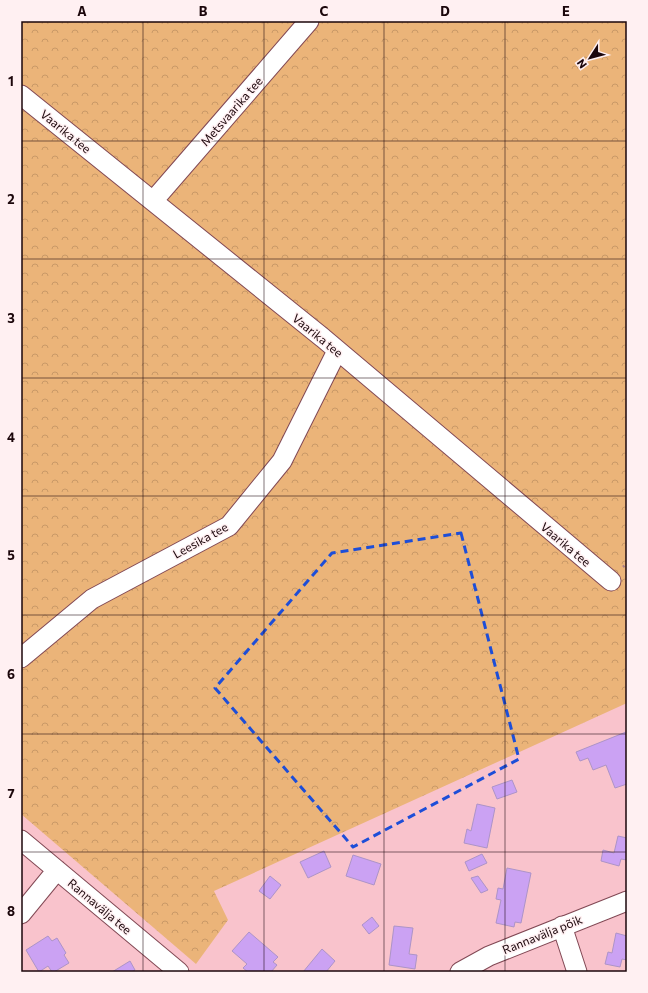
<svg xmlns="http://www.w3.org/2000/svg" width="648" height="993" font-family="Commissioner,sans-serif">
	<defs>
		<pattern id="forest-crowns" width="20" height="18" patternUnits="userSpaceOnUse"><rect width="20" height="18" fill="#ebb479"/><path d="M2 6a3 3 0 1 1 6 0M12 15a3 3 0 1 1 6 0" fill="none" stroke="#c99967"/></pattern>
	</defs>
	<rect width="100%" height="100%" fill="#f9c3cc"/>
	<!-- forest -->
	<path fill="url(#forest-crowns)" d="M21 21H627V703L214 891 228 920 196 964 21 814Z"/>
	<!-- building -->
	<path fill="#cba2f3" stroke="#ad94c7" d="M626 732 627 784 615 788 606 765 593 770 588 758 580 761 576 752Z
		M512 780 517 792 497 799 492 787Z
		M477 804 495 808 487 848 464 843 467 829 471 831Z
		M618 836 627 838V860L621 859 619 866 601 861 603 850 614 853Z
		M324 851 331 867 308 878 300 862Z
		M482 854 487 863 469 871 465 862Z
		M353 855 381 864 374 885 346 876Z
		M507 868 531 873 521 923 515 922 514 927 496 923 501 900 496 899 498 888 503 889Z
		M270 876 281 885 270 899 259 891Z
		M478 876 488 890 481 893 471 878Z
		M372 917 379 926 369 934 362 925Z
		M394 926 413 928 409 954 417 955 415 969 389 965Z
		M249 932 278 957 273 962 277 965 271 972H248L243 968 247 964 232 951Z
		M616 933 627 936V960L622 959 620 967 605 964 608 952 612 953Z
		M48 936 52 941 57 938 66 953 64 955 69 963 54 972H52L48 966 39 972 26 950Z
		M322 949 335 961 326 972H303Z
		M130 961 135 970 131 972H112Z"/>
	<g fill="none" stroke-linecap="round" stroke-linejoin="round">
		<defs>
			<path id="minor" d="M21 95 323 338 611 581
				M153 201 309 21
				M21 658 92 599 229 526 282 461 337 351
				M21 840 179 972
				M21 914 57 870
				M562 926 577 972
				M460 972 489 956 627 901"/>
		</defs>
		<!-- minor casing -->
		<use href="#minor" stroke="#824955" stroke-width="21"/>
		<!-- path -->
		<path stroke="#aa7f87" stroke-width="2.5" stroke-dasharray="2 3" stroke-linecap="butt" d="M623 567 627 563"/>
		<!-- minor -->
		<use href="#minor" stroke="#fff" stroke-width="19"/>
	</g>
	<!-- marked area -->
	<path fill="none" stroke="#1d4ed8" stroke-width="3" stroke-dasharray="8 5" stroke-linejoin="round" d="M461 533 519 759 353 847 215 688 332 553Z"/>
	<!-- grid -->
	<path fill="none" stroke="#1b060b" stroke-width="1" stroke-opacity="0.55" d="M143 21V972M264 21V972M384 21V972M505 21V972M21 141H627M21 259H627M21 378H627M21 496H627M21 615H627M21 734H627M21 852H627"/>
	<g text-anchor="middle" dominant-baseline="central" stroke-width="3" stroke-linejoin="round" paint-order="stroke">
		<!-- street labels -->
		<g font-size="12" fill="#1b060b" stroke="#fff0f2">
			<text transform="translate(231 111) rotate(-49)">Metsvaarika tee</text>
			<text transform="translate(66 131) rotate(39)">Vaarika tee</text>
			<text transform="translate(318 335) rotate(39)">Vaarika tee</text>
			<text transform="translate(200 540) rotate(-29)">Leesika tee</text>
			<text transform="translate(566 544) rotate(40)">Vaarika tee</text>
			<text transform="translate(100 906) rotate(40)">Rannavälja tee</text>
			<text transform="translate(542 934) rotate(-22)">Rannavälja põik</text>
		</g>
	</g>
	<!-- border -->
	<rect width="648" height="993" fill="none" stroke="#fff0f2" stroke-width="44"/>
	<!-- north arrow -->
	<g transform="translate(590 58) rotate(234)" stroke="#fff0f2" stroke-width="3" paint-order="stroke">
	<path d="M0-3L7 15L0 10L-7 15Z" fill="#1b060b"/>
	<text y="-6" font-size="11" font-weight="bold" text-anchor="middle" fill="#1b060b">N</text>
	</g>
	<rect x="22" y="22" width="604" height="949" fill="none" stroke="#1b060b" stroke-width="1.5"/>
	<g font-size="13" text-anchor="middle" font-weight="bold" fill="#1b060b">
		<text x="82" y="16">A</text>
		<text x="203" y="16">B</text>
		<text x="324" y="16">C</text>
		<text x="445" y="16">D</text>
		<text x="566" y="16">E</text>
		<text x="11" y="86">1</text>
		<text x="11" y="204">2</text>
		<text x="11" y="323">3</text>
		<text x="11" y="442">4</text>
		<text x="11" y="560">5</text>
		<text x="11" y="679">6</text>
		<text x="11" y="798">7</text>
		<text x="11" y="916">8</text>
	</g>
</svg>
